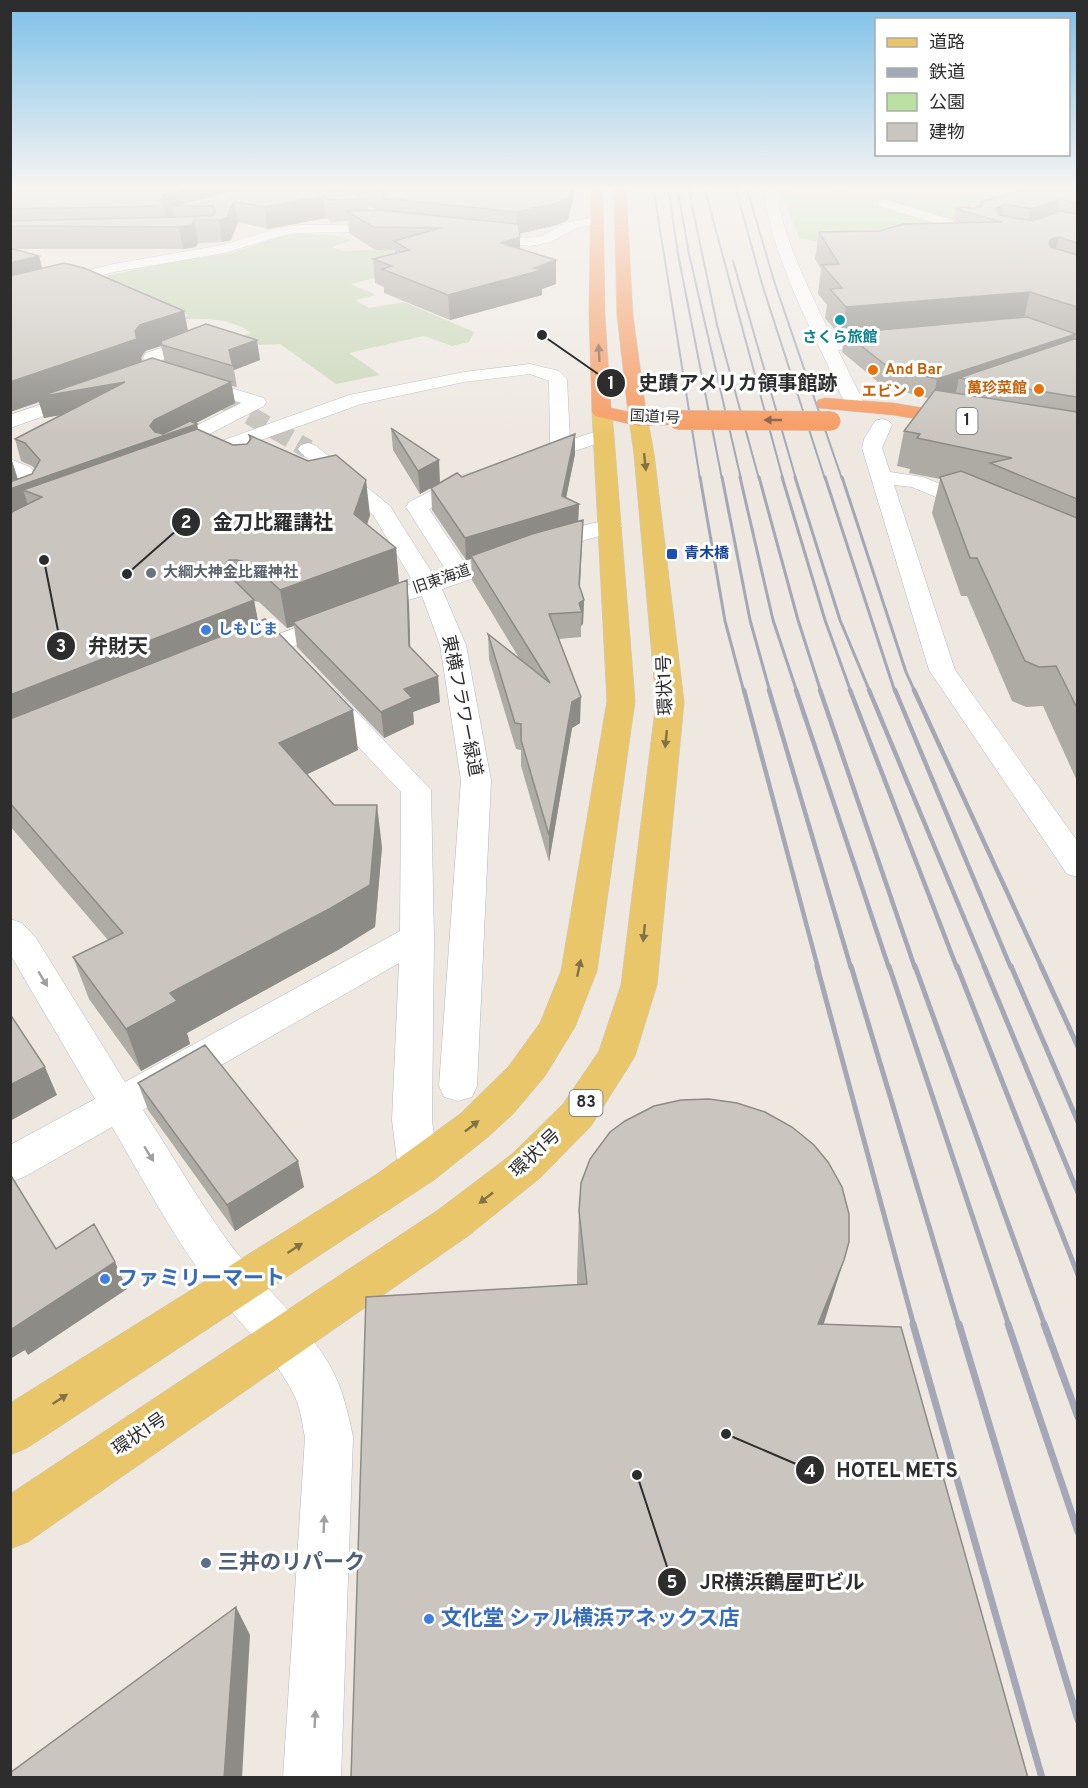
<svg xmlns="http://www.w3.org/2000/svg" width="1088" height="1788" font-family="Overpass,'Noto Sans JP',sans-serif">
	<rect width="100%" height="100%" fill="#eee8e1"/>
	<!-- green -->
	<path fill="#bae1a1" d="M901 186H1077L885 256 799 238 783 198 773 188 822 192Z"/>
	<!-- cemetery -->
	<path fill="#c9d7b9" d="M295 234 333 235 352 240 332 247 343 251 393 249 432 267 406 270 351 284 376 295 355 300 369 308 404 302 474 332 469 342 452 346 424 336 349 353 380 375 336 384 280 344 260 345 242 336 251 333C231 318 209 319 184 319L188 315 91 279 177 261 231 253 279 237Z"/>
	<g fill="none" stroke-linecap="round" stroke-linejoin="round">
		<!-- minor-tunnel -->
		<path stroke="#c7c3bd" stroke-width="19" stroke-dasharray="19 9" stroke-linecap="butt" d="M104 331 308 449"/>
		<defs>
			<path id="minor" d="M763 186H775C783 240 810 291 833 340L888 336 894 337 896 341 894 345 888 346 838 350 865 405 863 409H849C837 391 831 370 821 351 798 304 768 238 763 186Z
				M776 186H851C838 198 795 193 778 189Z
				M528 187 597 189 603 193 597 197 524 194 522 191Z
				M884 199 972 226 974 229 967 233 879 206 878 203Z
				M596 217 603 221 601 224 576 228 551 242 530 246 475 241 468 237 475 233 530 238 542 236 567 222Z
				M393 224 400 228 398 231 299 233 281 236 224 253 114 272 10 301V291L113 264 222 245 279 228 299 225Z
				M201 335 207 336 209 340 207 344 162 360 165 370 162 374H150L143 357 146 353Z
				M530 364 559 371 567 379 570 440 603 429 610 431 613 435 610 439 546 461H532L529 457 532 453 550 447 549 381 530 374 464 382 361 404 197 463H183L180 459 183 455 349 395 464 372Z
				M191 376 264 398 266 402 264 406 174 452H160L157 448 160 444 241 403 185 385 182 381 185 377Z
				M83 390 90 392 92 396 90 400 10 428V415Z
				M882 419 889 421 892 425 882 448 890 472 923 477 987 503 990 508 987 513 979 515 912 487 894 485 955 670 1078 842V877L1067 874 929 670 862 448 864 439 875 421Z
				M308 443 315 445 390 506 434 576 447 572 406 507 409 502 463 475 470 473 477 475 480 479 477 483 429 509 466 565C495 556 595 515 619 521L622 526 619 531 588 539 442 589 466 645 491 780 477 1086 472 1097 458 1101 444 1097 439 1086 461 780 440 645 422 596 408 600 399 598 396 593 399 588 414 583 373 515 301 453 298 449 301 445Z
				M10 459 30 467 45 484 38 495 10 507V492L23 484 10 473Z
				M337 612 346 615 350 620 346 625 252 663 243 665 234 663 230 657 234 651Z
				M325 687 335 689 431 790 434 937 432 1120 438 1169 432 1181 418 1186 404 1181 398 1169 392 1120 399 963 143 1110C171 1153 197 1198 227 1240 258 1283 302 1318 329 1364 342 1386 348 1412 353 1437L341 1778H283L305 1437C302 1424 301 1409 295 1397 272 1349 227 1313 198 1269 166 1224 140 1174 112 1127L24 1177 10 1182V1145L95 1099 10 954V919L22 923 36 938 125 1082 400 931 401 792 315 701 311 695 315 689Z"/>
			<path id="major" d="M636 398 643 400 645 404 654 454 684 702 657 985 635 1056 629 1066 591 1126 540 1178 468 1236 28 1542 10 1549V1494L438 1210 512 1154 563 1104 599 1051 621 985 656 702 634 454 627 404 629 400Z
				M602 406 609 408 612 412 635 701 597 971 575 1027 545 1076 513 1114 488 1137 434 1180 27 1448 10 1455V1403L377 1174 460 1114 508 1067 540 1023 561 971 607 701 592 412 595 408Z"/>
			<path id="highway" d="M591 186H603L605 315 611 408 639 414 685 416 688 420 685 424 639 426 595 416 592 412 589 315Z
				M614 186H626L633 315 645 404 643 408H629L627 404 617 315Z
				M825 398 893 403 960 414 967 416 970 420 967 424 960 426 893 415 818 408 816 404 818 400Z"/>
		</defs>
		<!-- minor casing -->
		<use href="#minor" stroke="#b4b7c0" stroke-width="1"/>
		<!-- major casing -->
		<use href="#major" stroke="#c8c8c8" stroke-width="1"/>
		<!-- highway casing -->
		<use href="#highway" stroke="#c8c8c8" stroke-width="1"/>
		<!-- minor -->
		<use href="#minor" fill="#fff" fill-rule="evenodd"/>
		<!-- major -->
		<use href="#major" fill="#eac66a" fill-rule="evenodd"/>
		<!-- highway -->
		<use href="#highway" fill="#f69c64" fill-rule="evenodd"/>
		<!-- rail-far4 -->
		<path stroke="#a3a7b6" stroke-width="2" d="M653 186 700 479
			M668 186 678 254 722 479
			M677 186 689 254 741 479
			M688 186 717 325 759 479
			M704 186 783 479
			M735 186 762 284 825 479
			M746 186 775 284 842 479
			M733 261 796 479"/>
		<!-- rail-far3 -->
		<path stroke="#a3a7b6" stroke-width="3" d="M700 477 725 621 744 692
			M722 477 750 620 770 692
			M740 477 773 620 797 692
			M759 477 798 620 821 692
			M782 477 825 620 851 692
			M795 477 840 620 870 692
			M825 477 895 692
			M842 477 906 672 915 692"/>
		<!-- rail-far2 -->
		<path stroke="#a3a7b6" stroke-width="4.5" d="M744 690 818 968
			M769 690 851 968
			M796 690 889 968
			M820 690 915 968
			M850 690 957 968
			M869 690 985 968
			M895 690 1011 968
			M914 690 1042 968"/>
		<!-- rail-far1 -->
		<path stroke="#a3a7b6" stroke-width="5" d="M817 966 914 1326
			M851 966 959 1326
			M889 966 1009 1326
			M915 966 1045 1326
			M957 966 1078 1275
			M984 966 1078 1193
			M1011 966 1078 1122
			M1041 966 1078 1047"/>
		<!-- rail -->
		<path stroke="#a3a7b6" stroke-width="7" d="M913 1324 1042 1778
			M959 1324 1078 1720
			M1008 1324 1078 1532
			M1044 1324 1078 1417"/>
		<defs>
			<path id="highway-bridge" d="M678 420 831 421"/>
		</defs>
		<!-- highway-bridge casing -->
		<use href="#highway-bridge" stroke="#c8c8c8" stroke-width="20" stroke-linecap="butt"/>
		<!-- highway-bridge -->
		<use href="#highway-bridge" stroke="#f69c64" stroke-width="19"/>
	</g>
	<!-- wall -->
	<path fill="#aeaaa4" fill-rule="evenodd" d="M10 186H247V187L251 186H577H574L573 198 568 220 557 225 519 234 520 249 556 260V284L542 289V295L450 320 384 293V287L375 283 373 259 395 254V250H375L349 233 348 221 331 222 326 218 267 229 238 222 231 240 222 242 198 243 196 247 183 249H12L39 256 42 268 184 311 188 331 260 360 234 370 237 387 232 386 235 403 196 423 197 424 198 430 233 445 247 444 249 440V435L370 515 367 525 396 548 399 583 409 605 410 648 440 702 413 712 414 724 384 738 297 647 294 626 287 628 259 602 254 601 258 621 358 750 307 774 334 805 382 847 375 927 338 950 187 1033 190 1044 141 1071 89 999 73 957 108 940 10 826V460L12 461 18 479 32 474 35 469 32 466 21 461 15 439 60 415 44 418 39 402 10 412ZM368 206 378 210H368ZM161 346 165 362 142 361 141 357 145 351Z
		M1077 186V781L1043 706 1026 707 1012 701 967 596H961L932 513 940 479 909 473 910 469 897 466 904 431 928 398 884 387 842 352 844 337H841L825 318 827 305 818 294 821 269 815 259 819 232 880 231 953 223 956 209H974Z
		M391 428 439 460 420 494 393 450Z
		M575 434V454L566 497 579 504 578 521 583 520 580 587 584 600 583 624 581 626V637L559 639 580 723 572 728 549 862 521 766V750L516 749 489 659 488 634 519 658 472 580 471 559 466 560 432 510 431 488Z
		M138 1083 304 1187 235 1231 148 1110Z
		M579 1211 824 1324 577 1285V1276Z"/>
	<!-- shaded-wall -->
	<path fill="#8d8b86" d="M203 186H247L248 197 172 206 174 215 167 217 165 206 160 201 163 195Z
		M571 186H574L573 198 568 220 557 225 517 234V212Z
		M323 196 326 218 267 229 264 207Z
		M1060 199 1053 225 1025 236 1031 209Z
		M234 201 238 222 231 240 222 242 219 220Z
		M1004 204 1000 222 995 209Z
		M194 220 198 243 196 247 183 249 179 227Z
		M520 237V261L501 243Z
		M1059 237 1052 265 1049 244 1051 239Z
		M39 256 45 279 10 289V263Z
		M556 260V284L542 289V295L450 320 448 295Z
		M1030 292 1023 322 845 333 844 337H841L846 307Z
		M184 311 189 337 161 341V346L145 351 141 357 143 366 125 382 129 403 44 418 39 402 10 412V382L135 331 140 325Z
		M1076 334 1070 353 959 378 956 392 933 400 937 379Z
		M257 340 260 360 234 370 229 350Z
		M231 382 235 403 190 426 197 424 201 446 42 497 23 490 29 508 10 514V462L12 461 19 484 150 426 154 420Z
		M575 434V454L564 508 579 504 578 525 471 556V559L466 560 465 538 562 496Z
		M439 460 440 483 420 494 418 471Z
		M366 480 370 515 358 551 354 514Z
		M583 520 579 602 584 600 583 624 581 626 582 612H578Z
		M396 548 399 585 293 622 294 626 287 628 280 590Z
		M229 560 236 598 224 566Z
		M407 580 409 605 411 672 409 646Z
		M254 600 261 638 10 741V695Z
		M438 676 440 702 413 712 414 724 384 738 381 712 404 689Z
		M581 697 580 723 572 728 549 862V835L572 702Z
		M353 710 358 750 287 784 279 743Z
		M377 805 382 847 375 927 338 950 187 1033 190 1044 141 1071 126 1029 170 993Z
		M45 1067 57 1095 10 1121V1085Z
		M298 1161 304 1187 235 1231 227 1205Z
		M844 1260 824 1323 798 1385 818 1324Z
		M115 1262 127 1289 28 1355 25 1350 10 1359V1326Z
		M236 1607 250 1635 242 1778H224Z"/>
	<!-- building -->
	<path fill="#cac6bf" stroke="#8d8b86" stroke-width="1.5" d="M10 186H203L163 195 160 201 165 206 10 209Z
		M251 186H303L349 193 367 199 329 200 323 196 264 207 234 201 227 217 219 220H194L192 225 179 227 10 226V221L212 216 216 212 213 206H172Z
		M369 186H571L568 198 557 203 517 212 382 198 385 196 382 190Z
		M1037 186H1077V203L1060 199 1031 209 1004 204 995 209 999 215 1032 221 1061 211 1077 214V243L1059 237 1051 239 1049 244 1051 247 1077 255V307L1030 292 846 307 830 289 842 288 822 265 839 264 819 232 880 231 903 224 1002 222 956 209 964 207 974 209 981 205 982 202Z
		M379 210 518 224 520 237 501 243 556 260 534 268 542 270 448 295 382 269 392 266 373 259 409 250 394 241 441 228 373 227 347 211Z
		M10 248 39 256 10 263Z
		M64 263 84 268 184 311 140 325 135 331 137 339 10 382V276Z
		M1027 317 1076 334 937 379 888 367 845 333Z
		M206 324 257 340 229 350 233 366 162 345 161 341Z
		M1077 338V397L959 378Z
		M152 358 231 382 154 420 150 426 155 432 163 434 190 421 197 424 10 489V482L32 474 40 460 25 443 15 439 125 382 38 397Z
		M935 390 1077 412V499L990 463 1012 458 917 438 920 434 904 431Z
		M391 428 439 460 418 471Z
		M197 429 233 445 247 444 251 439 249 435 308 461 336 455 366 480 354 514 396 548 280 590 252 564 237 560H229L224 566 227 573 254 600 10 695V513L42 497 23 490Z
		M575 434 562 496 579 504 465 538 431 488 457 473 462 477Z
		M961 471 1077 518V708L1056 666 1039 667 1025 661 977 558H970L940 477Z
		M583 520 579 585 584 600 579 603 582 612 549 614 581 697 572 702 549 835 521 740V724L515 723 488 634 550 683 471 556 532 534Z
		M407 580 409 646 438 676 404 689 412 698 381 712 293 622Z
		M265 619 353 710 279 743 334 805H377L370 885 331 908 170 993 177 1001 126 1029 73 957 123 933 10 803V719Z
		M10 1014 45 1067 10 1085Z
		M205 1045 298 1161 227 1205 138 1083Z
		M709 1099 737 1103 765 1112 792 1127 814 1145 828 1162 842 1187 849 1214V1242L844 1260 818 1324 901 1327 1028 1778H351L366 1297 587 1284 579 1211 581 1183 590 1159 610 1132 625 1121 654 1106 681 1100Z
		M10 1174 56 1249 94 1224 115 1262 12 1329 10 1326Z
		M236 1607 224 1778H10V1773Z"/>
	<!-- one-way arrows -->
	<defs><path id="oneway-solid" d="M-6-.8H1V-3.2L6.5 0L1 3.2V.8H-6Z" transform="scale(1.5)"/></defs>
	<g fill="#875f46">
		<use href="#oneway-solid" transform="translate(599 353) rotate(-93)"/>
		<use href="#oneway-solid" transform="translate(773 420) rotate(-180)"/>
	</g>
	<g fill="#827248">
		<use href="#oneway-solid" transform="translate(645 462) rotate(84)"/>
		<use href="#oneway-solid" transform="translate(666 739) rotate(96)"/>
		<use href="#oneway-solid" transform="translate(644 933) rotate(96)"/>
		<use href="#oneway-solid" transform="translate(579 968) rotate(-78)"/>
		<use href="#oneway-solid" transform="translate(472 1126) rotate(-38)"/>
		<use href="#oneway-solid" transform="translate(486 1198) rotate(142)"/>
		<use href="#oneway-solid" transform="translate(295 1248) rotate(-33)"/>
		<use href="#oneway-solid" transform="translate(60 1399) rotate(-33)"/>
	</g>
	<g fill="#a0a0a0">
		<use href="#oneway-solid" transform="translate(43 979) rotate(59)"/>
		<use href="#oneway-solid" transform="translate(149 1154) rotate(58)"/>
		<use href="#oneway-solid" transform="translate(324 1524) rotate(-87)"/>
		<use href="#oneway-solid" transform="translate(315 1719) rotate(-87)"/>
	</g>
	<!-- sky -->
	<linearGradient id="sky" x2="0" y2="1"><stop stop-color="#7cc0e8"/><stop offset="0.43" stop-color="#f7f5f2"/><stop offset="1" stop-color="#f7f5f2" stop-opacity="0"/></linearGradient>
	<rect width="1088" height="436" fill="url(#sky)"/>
	<!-- markers -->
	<circle fill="#0f9aa8" stroke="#fff" stroke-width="2" cx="840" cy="320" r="6"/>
	<g fill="#e8710a" stroke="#fff" stroke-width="2">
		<circle cx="873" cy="370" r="6"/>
		<circle cx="1039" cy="389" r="6"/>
		<circle cx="919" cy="392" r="6"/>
	</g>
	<rect fill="#1a4fb4" stroke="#fff" stroke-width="2" x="666" y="548" width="12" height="12" rx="3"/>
	<circle fill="#6b7280" stroke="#fff" stroke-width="2" cx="151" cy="573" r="6"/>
	<g fill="#3f7fe0" stroke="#fff" stroke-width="2">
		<circle cx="206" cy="630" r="6"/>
		<circle cx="105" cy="1279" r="6"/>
		<circle cx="429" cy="1619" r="6"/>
	</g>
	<circle fill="#5c6f8a" stroke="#fff" stroke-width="2" cx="206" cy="1563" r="6"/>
	<g text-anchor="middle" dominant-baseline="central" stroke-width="6" stroke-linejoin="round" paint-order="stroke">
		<!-- far-culture labels -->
		<g font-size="15" font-weight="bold" fill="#0d838f" stroke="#fff">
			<text x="840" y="338">さくら旅館</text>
		</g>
		<!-- far-food labels -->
		<g font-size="15" font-weight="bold" fill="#c56008" stroke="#fff" text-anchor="end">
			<text x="885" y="370" text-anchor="start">And Bar</text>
			<text x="1027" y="389">萬珍菜館</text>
			<text x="907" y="392">エビン</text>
		</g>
		<!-- far-street labels -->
		<g font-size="15" fill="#2d2d2d" stroke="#fff">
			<text transform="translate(655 418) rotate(3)">国道1号</text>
			<text transform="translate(442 580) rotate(-19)">旧東海道</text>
		</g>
		<!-- far-transit labels -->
		<g font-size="15" font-weight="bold" fill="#164399" stroke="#fff" text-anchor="start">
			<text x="684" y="554">青木橋</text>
		</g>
		<!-- far-worship labels -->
		<g font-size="15" font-weight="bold" fill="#5b616d" stroke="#fff" text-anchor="start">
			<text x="163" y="573">大綱大神金比羅神社</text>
		</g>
		<!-- far-shop labels -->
		<g font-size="15" font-weight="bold" fill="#366cbe" stroke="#fff" text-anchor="start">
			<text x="218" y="630">しもじま</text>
		</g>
		<!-- shield labels -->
		<g fill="#fff" stroke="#6c6c6c" stroke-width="1.5">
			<rect x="956.5" y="408" width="21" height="26" rx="4.5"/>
			<rect x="569.5" y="1090" width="33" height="26" rx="4.5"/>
		</g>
		<g font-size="16" font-weight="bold" fill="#2d2d2d">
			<text x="967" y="421">1</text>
			<text x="586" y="1103">83</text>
		</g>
		<!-- street labels -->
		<g font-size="18" fill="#2d2d2d" stroke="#fff">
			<text transform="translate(666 685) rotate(-92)">環状1号</text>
			<text transform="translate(461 706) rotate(79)">東横フラワー緑道</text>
			<text transform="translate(536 1154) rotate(-43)">環状1号</text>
			<text transform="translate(140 1435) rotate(-34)">環状1号</text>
		</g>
		<!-- near-shop labels -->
		<g font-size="21" font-weight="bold" fill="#366cbe" stroke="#fff" text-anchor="start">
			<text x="117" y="1279">ファミリーマート</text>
			<text x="441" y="1619">文化堂 シァル横浜アネックス店</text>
		</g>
		<!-- near-service labels -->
		<g font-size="21" font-weight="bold" fill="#4e5e75" stroke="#fff" text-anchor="start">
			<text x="218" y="1563">三井のリパーク</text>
		</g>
	</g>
	<!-- callouts -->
	<path fill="none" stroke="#2d2d2d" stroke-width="2" d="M542 335L611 383M127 574L186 522M44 560L61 646M726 1434L810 1470M637 1475L672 1582"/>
	<g fill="#2d2d2d" stroke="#fff" stroke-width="2">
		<circle cx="542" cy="335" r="6"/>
		<circle cx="127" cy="574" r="6"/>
		<circle cx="44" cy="560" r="6"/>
		<circle cx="726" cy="1434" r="6"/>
		<circle cx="637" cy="1475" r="6"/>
		<circle cx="611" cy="383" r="15"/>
		<circle cx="186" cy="522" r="15"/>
		<circle cx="61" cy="646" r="15"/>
		<circle cx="810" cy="1470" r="15"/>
		<circle cx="672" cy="1582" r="15"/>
	</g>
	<g font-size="18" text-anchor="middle" font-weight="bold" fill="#fff">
		<text x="611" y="389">1</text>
		<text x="186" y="528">2</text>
		<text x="61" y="652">3</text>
		<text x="810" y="1477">4</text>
		<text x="672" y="1588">5</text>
	</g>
	<g font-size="20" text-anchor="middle" font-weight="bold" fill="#2d2d2d" stroke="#fff" stroke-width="6" stroke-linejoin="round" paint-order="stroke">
		<text x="738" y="390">史蹟アメリカ領事館跡</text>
		<text x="273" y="529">金刀比羅講社</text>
		<text x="118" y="653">弁財天</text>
		<text x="897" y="1477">HOTEL METS</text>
		<text x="782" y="1589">JR横浜鶴屋町ビル</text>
	</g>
	<!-- border -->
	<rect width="1088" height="1788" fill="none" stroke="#2d2d2d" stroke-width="24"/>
	<!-- legend -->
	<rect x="875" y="18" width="195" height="138" fill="#ffffff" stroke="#ababab" stroke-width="1.5"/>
	<rect x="887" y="38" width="30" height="9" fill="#eac66a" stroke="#ababab" stroke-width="1.5"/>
	<text x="929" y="48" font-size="18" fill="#2d2d2d">道路</text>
	<rect x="887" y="68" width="30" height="9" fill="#a3a7b6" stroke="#ababab" stroke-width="1.5"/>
	<text x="929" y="78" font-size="18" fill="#2d2d2d">鉄道</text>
	<rect x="887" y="93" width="30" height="18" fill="#bae1a1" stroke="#ababab" stroke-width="1.5"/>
	<text x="929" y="108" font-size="18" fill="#2d2d2d">公園</text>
	<rect x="887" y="123" width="30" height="18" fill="#cac6bf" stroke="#ababab" stroke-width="1.5"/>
	<text x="929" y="138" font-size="18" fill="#2d2d2d">建物</text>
</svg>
